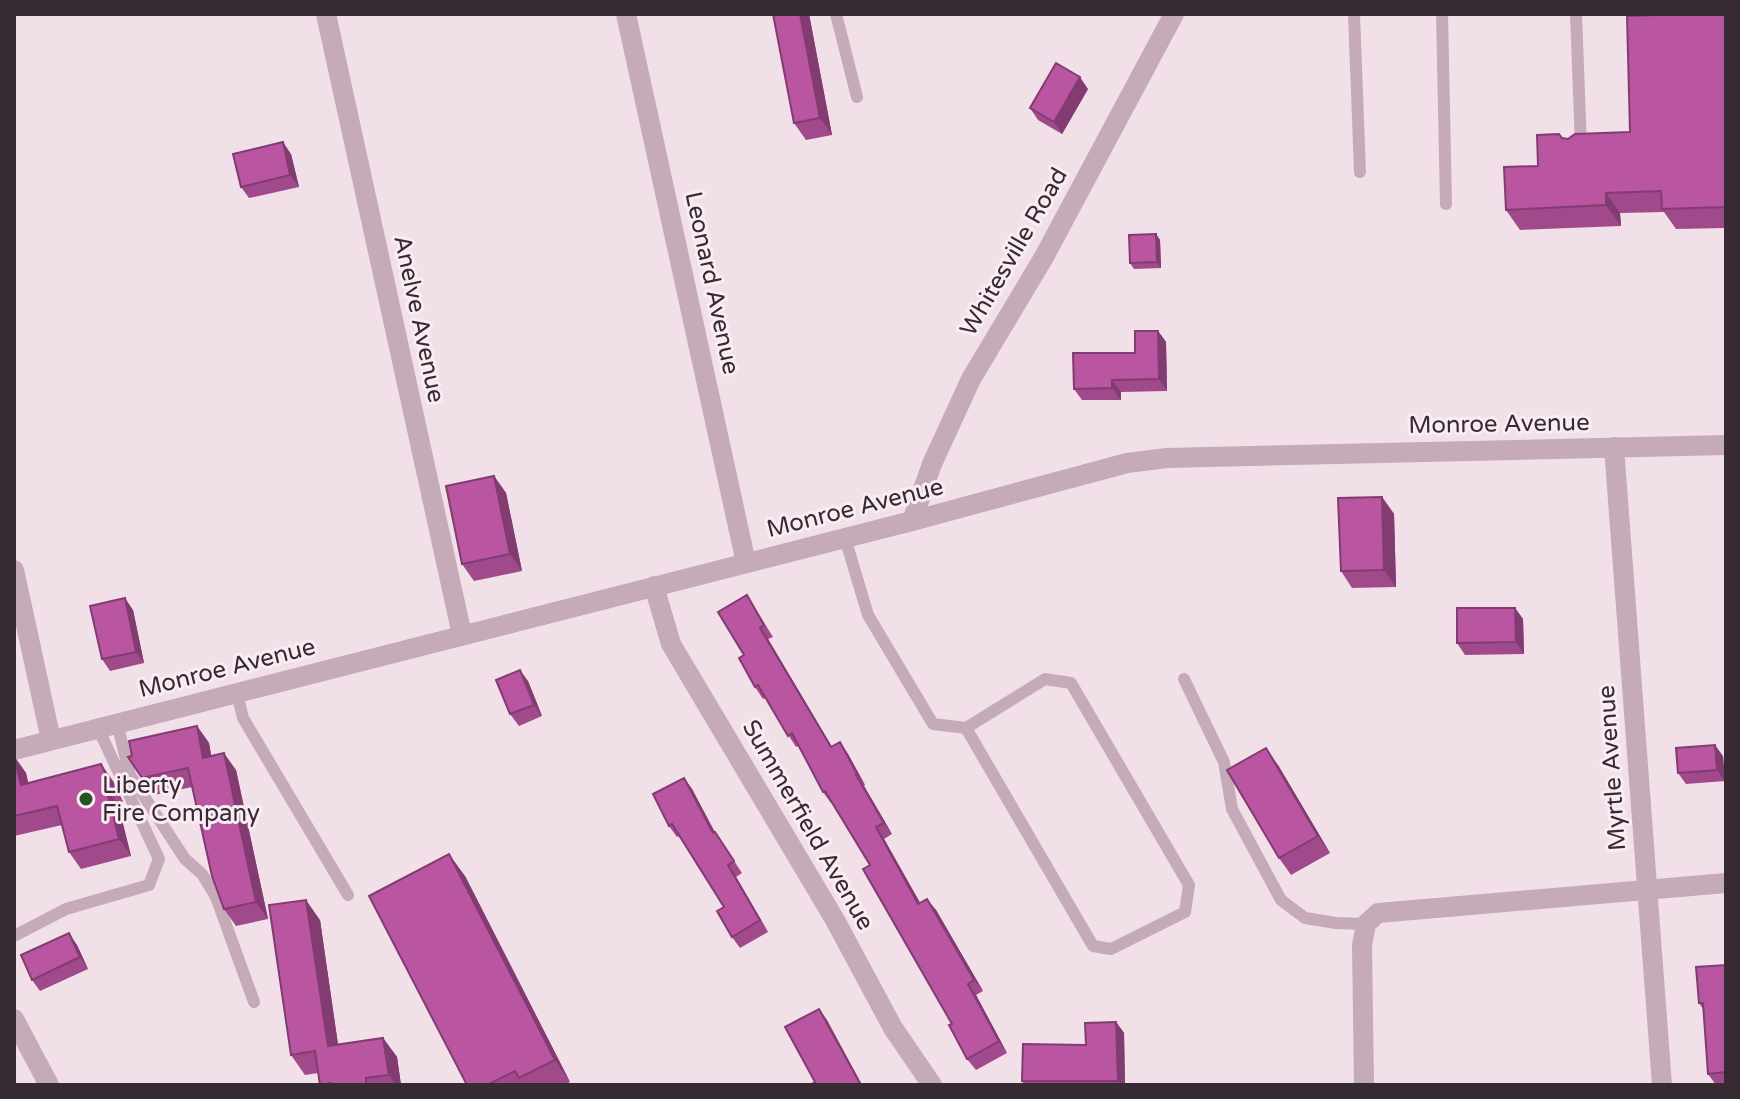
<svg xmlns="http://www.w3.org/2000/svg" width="1740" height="1099" font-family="'Varela Round',sans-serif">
	<rect width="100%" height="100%" fill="#f1e0e8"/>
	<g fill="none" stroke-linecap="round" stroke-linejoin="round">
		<!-- lane -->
		<path stroke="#c5aab9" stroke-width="12" d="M836 14 857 97
			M1354 14 1360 172
			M1442 14 1446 204
			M1576 14 1581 147
			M845 538 868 615 933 724 966 728 1093 946 1111 949 1185 912 1189 885 1071 683 1045 679 966 728
			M1184 679 1224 762 1232 809 1281 900 1305 918 1336 923 1366 924
			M237 693 243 718 348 895
			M117 723 130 775 185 859 202 874 216 897 254 1002
			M14 936 66 909 149 885 159 859 98 728"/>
		<!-- street -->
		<path stroke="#c5aab9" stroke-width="20" d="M326 14 462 635
			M626 14 746 563
			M1614 447 1662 1085
			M912 521 932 464 971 379 1044 257 1174 14
			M14 570 51 740
			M654 586 671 644 835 920 893 1028 932 1085
			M14 750 912 521 1127 463 1167 458 1726 445
			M14 1019 49 1085
			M1364 1085 1362 945 1366 924 1378 913 1726 883"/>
	</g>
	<!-- wall -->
	<path fill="#a0498b" d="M773 14H809L832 135 806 140 794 123Z
		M1726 14V228L1676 229 1664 212 1620 213 1621 226 1520 230 1506 210 1538 166 1562 138 1568 139 1630 132Z
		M1088 89 1062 134 1038 120 1030 108Z
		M291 154 299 187 249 198 241 187Z
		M1156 234 1160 240 1161 268 1134 269 1130 263Z
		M1158 331 1166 342 1167 391 1121 392V400H1082L1074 389 1135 353Z
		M494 476 506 493 522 571 474 581 462 564Z
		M1382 497 1394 514 1396 587 1352 588 1341 571Z
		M747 595 773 637 768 639 832 747 840 742 848 754 865 785 864 786 892 834 884 839 920 903 936 910 983 991 976 995 1007 1053 976 1070 967 1059 952 1024 870 865 832 803H831L823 792 798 746 796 747 765 698 763 699 755 687 744 655Z
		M1515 608 1523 619 1524 654 1465 655 1457 643Z
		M133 610 144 663 110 671 102 659Z
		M528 681 542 716 519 726 510 714Z
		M197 726 209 743 211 756 236 770 268 919 236 926 224 909 192 787 154 795 128 757Z
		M14 756 26 773 28 783 113 781 123 802 118 804 131 856 81 869 69 852 62 825 14 836Z
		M1723 756 1725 781 1686 784 1678 773Z
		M1278 765 1330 853 1291 875 1279 858Z
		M684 778 692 789 715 832 742 873 736 877 768 932 740 948 732 937 724 907 679 836 677 837 669 826Z
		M465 876 570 1082 564 1085H467Z
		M320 920 338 1044 383 1038 397 1057 401 1085H320L318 1073 305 1075 291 1055Z
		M77 945 88 969 40 991 32 980Z
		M1726 965V1084L1716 1085 1708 1074 1703 1009 1699 1003Z
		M1116 1022 1124 1033 1125 1085H1025L1022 1081 1086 1045Z"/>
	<!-- shaded-wall -->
	<path fill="#823c71" d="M800 14H809L832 135 820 118Z
		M1080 77 1088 89 1062 134 1054 122Z
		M283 142 291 154 299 187 290 175Z
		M1606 193 1620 213 1621 226 1606 205Z
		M1156 234 1160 240 1161 268 1157 262Z
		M1158 331 1166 342 1167 391 1159 379Z
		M1112 380 1121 392V400L1112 388Z
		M494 476 506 493 522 571 510 554Z
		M1382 497 1394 514 1396 587 1384 570Z
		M125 598 133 610 144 663 136 652Z
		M1515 608 1523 619 1524 654 1516 642Z
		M760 628 768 639 839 759 831 747Z
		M520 670 528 681 542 716 534 705Z
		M197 726 209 743 215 775 203 758Z
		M840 742 848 754 865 785 857 774Z
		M1715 745 1723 756 1725 781 1717 770Z
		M1266 748 1278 765 1330 853 1318 836Z
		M224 753 236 770 268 919 256 902Z
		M14 756 26 773 33 802 21 785Z
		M101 764 113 781 123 802 111 785Z
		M856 775 864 786 892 834 884 823Z
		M684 778 692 789 721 845 713 833Z
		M106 787 118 804 131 856 119 839Z
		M876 827 884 839 927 915 918 904Z
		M449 854 465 876 570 1082 555 1060Z
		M728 865 736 877 768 932 760 920Z
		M927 899 936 910 983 991 974 980Z
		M306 900 320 920 341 1066 328 1046Z
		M69 933 77 945 88 969 80 957Z
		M968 984 976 995 1007 1053 999 1041Z
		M819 1009 827 1020 862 1085H861Z
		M1116 1022 1124 1033 1125 1085H1120L1118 1081Z
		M383 1038 397 1057 401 1085H396L389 1075Z"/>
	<!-- building -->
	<path fill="#ba55a2" stroke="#823c71" stroke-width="2" d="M773 14H800L820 118 794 123Z
		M1686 14H1726V207L1662 209 1661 191 1606 193V205L1506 210 1504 167 1538 166 1537 135 1559 134 1562 138 1568 139 1575 134 1630 132 1627 16Z
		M1056 63 1080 77 1054 122 1030 108Z
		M283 142 290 175 241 187 233 154Z
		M1156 234 1157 262 1130 263 1129 235Z
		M1135 331H1158L1159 379 1112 380V388L1074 389 1073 353H1135Z
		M494 476 510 554 462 564 446 486Z
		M1382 497 1384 570 1341 571 1338 498Z
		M747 595 764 625 760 628 831 747 840 742 857 774 856 775 884 823 876 827 918 904 927 899 974 980 968 984 999 1041 967 1059 949 1025 952 1024 863 869 870 865 825 791 823 792 792 733 788 736 758 685 755 687 739 658 744 655 718 612Z
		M125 598 136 652 102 659 90 606Z
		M1457 608H1515L1516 642 1457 643Z
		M520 670 534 705 510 714 496 680Z
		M197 726 203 758 224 753 256 902 224 909 212 876 188 768 142 778 128 757 132 756 129 741Z
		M1715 745 1717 770 1678 773 1676 748Z
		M1266 748 1318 836 1279 858 1227 770Z
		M14 757 21 785 101 764 111 785 106 787 119 839 69 852 57 806 14 816Z
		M684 778 713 833 715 832 734 861 728 865 760 920 732 937 717 911 724 907 672 824 669 826 653 794Z
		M449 854 555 1060 519 1078 515 1071 487 1085H467L369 896Z
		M306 900 328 1046 383 1038 389 1075 366 1078V1085H331V1083L320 1085 315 1051 291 1055 269 905Z
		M69 933 80 957 32 980 21 955Z
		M1726 965V1072L1708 1074 1703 1003H1699L1696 967Z
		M819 1009 861 1085H810L815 1082 785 1027Z
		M1116 1022 1118 1081H1022L1023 1044 1086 1045 1085 1023Z"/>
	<!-- markers -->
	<circle fill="#245527" stroke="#f9ecf2" stroke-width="3" cx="86" cy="799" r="8"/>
	<g text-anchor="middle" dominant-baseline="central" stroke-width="6" stroke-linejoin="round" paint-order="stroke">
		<!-- street labels -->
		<g font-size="24" fill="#372b33" stroke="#f9ecf2">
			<text transform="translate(1014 252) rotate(-60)">Whitesville Road</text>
			<text transform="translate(712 283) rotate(78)">Leonard Avenue</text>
			<text transform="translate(419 319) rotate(78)">Anelve Avenue</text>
			<text transform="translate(1499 424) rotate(-1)">Monroe Avenue</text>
			<text transform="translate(855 508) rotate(-14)">Monroe Avenue</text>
			<text transform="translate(227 668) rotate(-14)">Monroe Avenue</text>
			<text transform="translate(1612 768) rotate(-94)">Myrtle Avenue</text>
			<text transform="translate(808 825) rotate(60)">Summerfield Avenue</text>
		</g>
		<!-- poi labels -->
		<g font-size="24" fill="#372b33" stroke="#f9ecf2" text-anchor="start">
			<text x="102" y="785">Liberty<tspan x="102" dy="28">Fire Company</tspan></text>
		</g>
	</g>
	<!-- border -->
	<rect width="1740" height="1099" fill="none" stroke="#372b33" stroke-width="32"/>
</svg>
